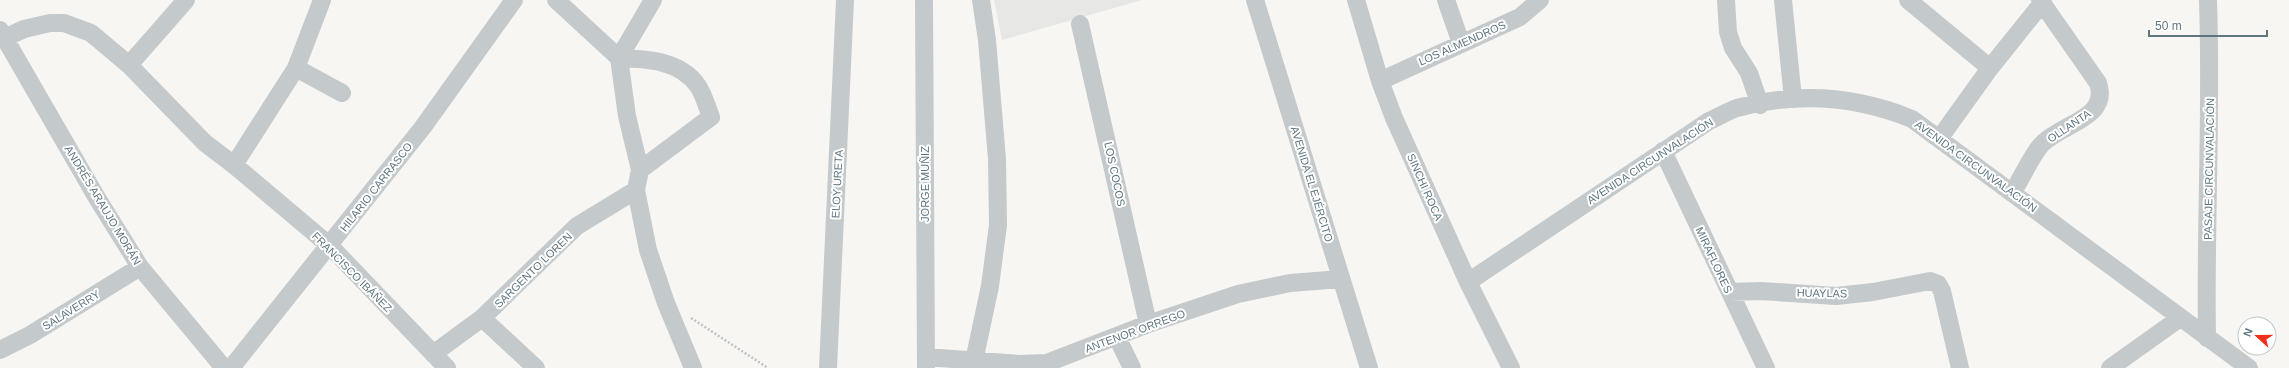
<svg xmlns="http://www.w3.org/2000/svg" width="2289" height="368" font-family="Helvetica,sans-serif">
	<rect width="100%" height="100%" fill="#f7f6f3"/>
	<!-- built -->
	<path fill="#e7e8e6" d="M994 0H1142L1002 40Z"/>
	<g fill="none" stroke-linecap="round" stroke-linejoin="round">
		<!-- path -->
		<path stroke="#bfc2c4" stroke-width="2.5" stroke-dasharray="2 2" stroke-linecap="butt" d="M691 318 768 368"/>
		<!-- street -->
		<path stroke="#c4c9cb" stroke-width="18" d="M556 0 619 58
			M653 0 619 58 627 116 640 170 636 190 648 250 666 303 693 368
			M924 0 926 368
			M1255 0 1369 368
			M1356 0 1380 81 1394 118 1468 282 1511 368
			M1446 0 1461 43
			M1726 0 1728 32 1733 48 1749 73 1760 105
			M1783 0 1793 99
			M1908 0 1990 68
			M1080 24 1148 324
			M0 30 97 198 140 267 224 368
			M5 38 24 29 50 23H64L91 33 129 65 205 143 234 165 330 246 447 368
			M619 58C647 59 680 60 698 86 704 95 707 107 711 117L640 170
			M129 65 186 0
			M296 68 342 93
			M1380 81 1520 17 1540 0
			M1939 139 1990 68 2043 2
			M1663 151 1766 368
			M234 165 296 68 322 0
			M2012 193C2022 178 2030 158 2041 145 2061 123 2110 119 2098 83L2040 0
			M1468 282 1709 121C1718 117 1728 111 1737 108 1796 92 1856 96 1912 119L2249 368
			M1730 292 1761 291 1836 296 1873 292 1930 281 1938 284 1942 291 1960 368
			M482 318 536 368
			M1117 337 1132 368
			M2207 338C2205 225 2212 113 2208 0
			M0 350 30 335 140 267
			M433 354 482 318 577 226 636 190
			M926 357 1020 364 1047 363 1148 324 1238 294 1290 283 1341 279
			M974 361 990 286 998 225 997 159 987 40 981 0
			M231 368 423 127 514 0
			M828 368 845 0
			M2110 368 2180 318"/>
	</g>
	<g text-anchor="middle" dominant-baseline="central" stroke-width="4" stroke-linejoin="round" paint-order="stroke">
		<!-- street labels -->
		<g font-size="11" fill="#5f7680" stroke="#fff">
			<text transform="translate(1462 43) rotate(-24)">LOS ALMENDROS</text>
			<text transform="translate(2069 126) rotate(-34)">OLLANTA</text>
			<text transform="translate(1650 161) rotate(-33)">AVENIDA CIRCUNVALACIÓN</text>
			<text transform="translate(1976 166) rotate(36)">AVENIDA CIRCUNVALACIÓN</text>
			<text transform="translate(2209 169) rotate(-89)">PASAJE CIRCUNVALACIÓN</text>
			<text transform="translate(1115 174) rotate(78)">LOS COCOS</text>
			<text transform="translate(837 184) rotate(-87)">ELOY URETA</text>
			<text transform="translate(925 184) rotate(-90)">JORGE MUÑIZ</text>
			<text transform="translate(1312 184) rotate(73)">AVENIDA EL EJÉRCITO</text>
			<text transform="translate(376 187) rotate(-52)">HILARIO CARRASCO</text>
			<text transform="translate(1425 187) rotate(66)">SINCHI ROCA</text>
			<text transform="translate(103 205) rotate(59)">ANDRÉS ARAUJO MORÁN</text>
			<text transform="translate(1714 260) rotate(65)">MIRAFLORES</text>
			<text transform="translate(533 270) rotate(-44)">SARGENTO LOREN</text>
			<text transform="translate(352 272) rotate(45)">FRANCISCO IBÁÑEZ</text>
			<text transform="translate(1822 293) rotate(1)">HUAYLAS</text>
			<text transform="translate(71 310) rotate(-32)">SALAVERRY</text>
			<text transform="translate(1135 331) rotate(-20)">ANTENOR ORREGO</text>
		</g>
	</g>
	<!-- north arrow -->
	<g transform="translate(2257 336) rotate(291)"><circle r="19" fill="#ffffff" stroke="#bfc8cc"/>
	<path d="M0-3L7 15L0 10L-7 15Z" fill="#ef311b"/>
	<text y="-6" font-size="11" font-weight="bold" text-anchor="middle" fill="#5f7680">N</text>
	</g>
	<!-- scale -->
	<path d="M2149 30v6h118v-6" fill="none" stroke="#5f7680" stroke-width="2"/>
	<text x="2155" y="30" font-size="12" fill="#5f7680" stroke="#ffffff" stroke-width="3" paint-order="stroke">50 m</text>
</svg>
